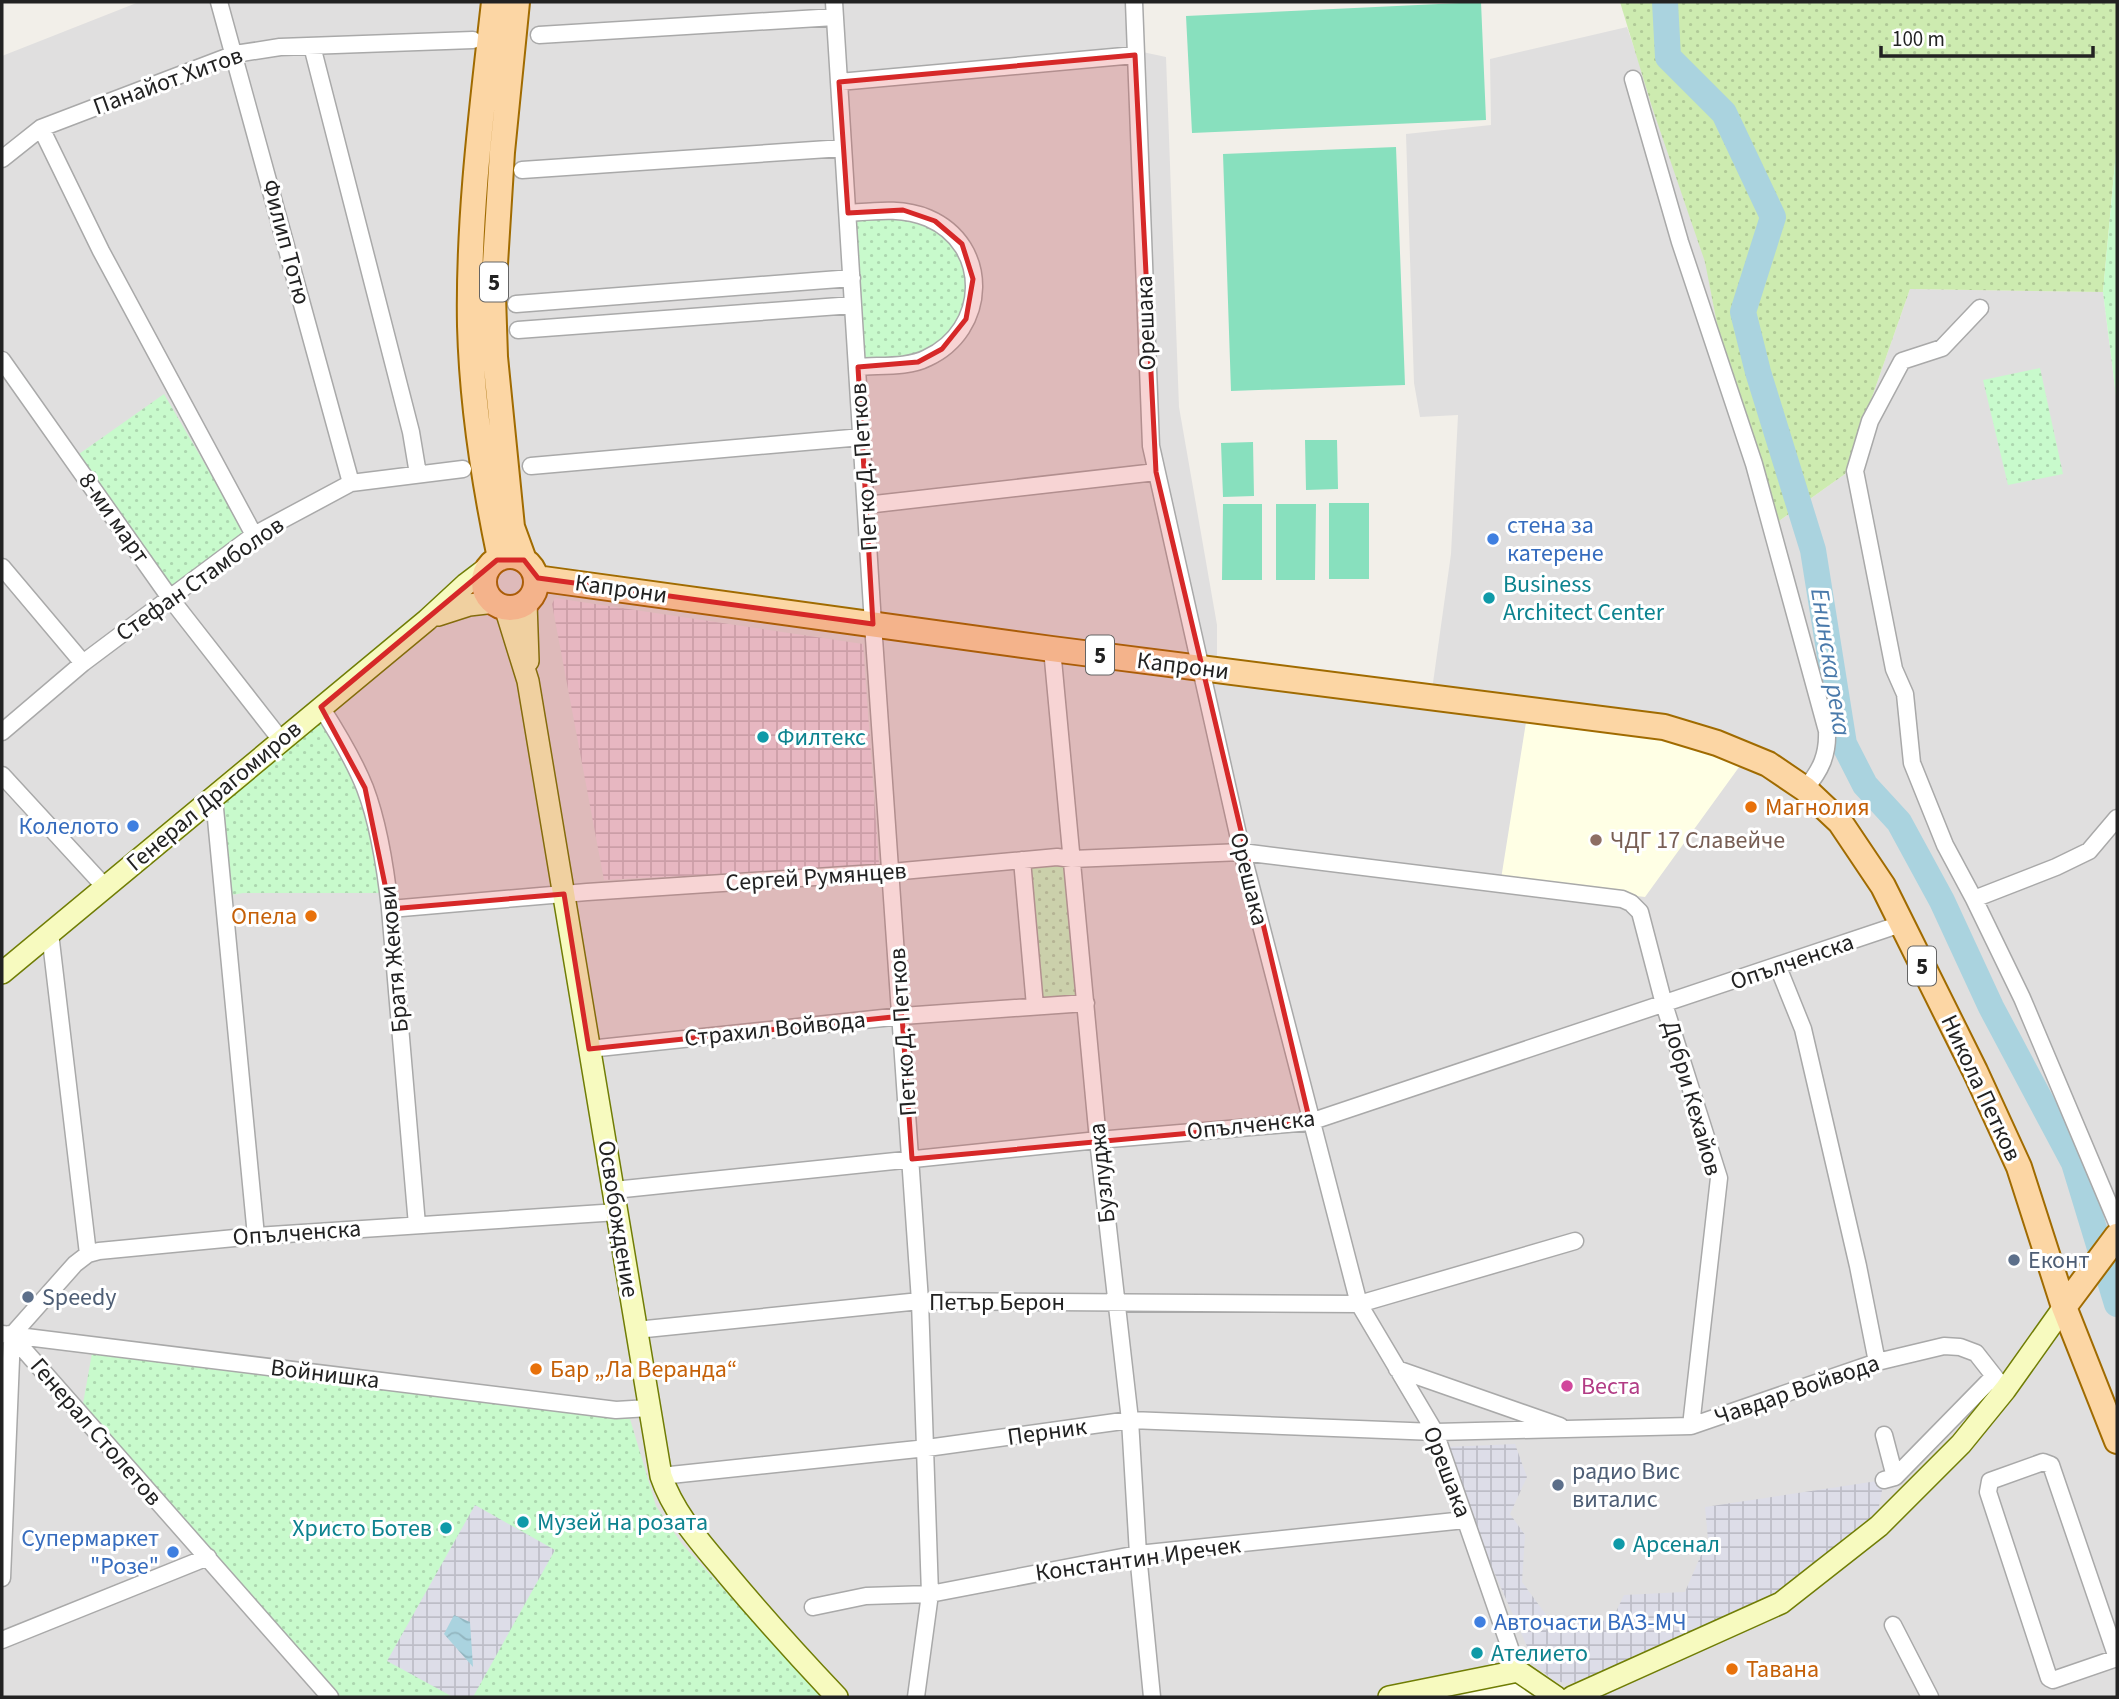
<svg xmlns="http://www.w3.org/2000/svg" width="2119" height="1699" font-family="'Source Sans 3',sans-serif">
	<defs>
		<pattern id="industrial-grid" width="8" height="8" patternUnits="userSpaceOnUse" patternTransform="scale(1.75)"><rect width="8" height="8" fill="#ebdbe8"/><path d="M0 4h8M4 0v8" fill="none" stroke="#c9bcc7"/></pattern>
		<pattern id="grass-dots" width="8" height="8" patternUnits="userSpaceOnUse" patternTransform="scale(1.75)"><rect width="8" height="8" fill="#cdebb0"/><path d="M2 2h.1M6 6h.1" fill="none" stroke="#b0c997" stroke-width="1.8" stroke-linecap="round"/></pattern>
		<pattern id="park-dots" width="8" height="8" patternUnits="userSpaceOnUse" patternTransform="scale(1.75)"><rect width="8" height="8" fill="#c8facc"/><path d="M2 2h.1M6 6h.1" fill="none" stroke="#acd6af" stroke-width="1.8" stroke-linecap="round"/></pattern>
		<pattern id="plaza-grid" width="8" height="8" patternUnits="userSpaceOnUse" patternTransform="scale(1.75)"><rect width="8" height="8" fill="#dddde8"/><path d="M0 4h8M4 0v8" fill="none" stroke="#bdbdc7"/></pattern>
		<pattern id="water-waves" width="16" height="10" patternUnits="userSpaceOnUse" patternTransform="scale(1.75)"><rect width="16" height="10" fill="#aad3df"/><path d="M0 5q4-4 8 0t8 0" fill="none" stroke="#92b5bf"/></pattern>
	</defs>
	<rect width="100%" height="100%" fill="#f2efe9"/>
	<!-- residential -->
	<path fill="#e0dfdf" d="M139 2H1136L1138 51 1166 57 1179 407 1217 625V664L1432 690 1451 554 1458 415 1420 417 1414 383 1406 134 1491 125 1490 59 1627 27 1706 262 1718 329 1779 521 1845 474 1910 289 2103 292 2117 404V1697H2V56Z"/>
	<!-- industrial -->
	<path fill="url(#industrial-grid)" d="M555 598 863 644 879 864 875 866 604 880 552 604Z"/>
	<!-- education -->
	<path fill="#ffffe5" d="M1527 716 1658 734 1742 763 1645 897 1501 879Z
		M1518 1671 1556 1697H1389Z"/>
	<!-- grass -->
	<path fill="url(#grass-dots)" d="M1620 2H2117V141L2103 292 1910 289 1845 474 1779 521 1718 329 1705 262 1652 107Z"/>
	<!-- park -->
	<path fill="url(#park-dots)" d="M2117 141V404L2103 292Z
		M886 218C906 220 925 221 943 233 975 254 974 306 948 333 943 339 933 345 926 349 908 358 882 358 862 360L853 222Z
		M2040 368 2063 474 2008 485 1983 380Z
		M164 394 247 536 169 593 79 454Z
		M319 723 333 732 361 791 380 867 382 893H243L226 896 219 806Z
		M1068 864 1081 996 1038 999 1026 868Z
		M92 1353 630 1419 656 1506 682 1544 823 1697H330L81 1415Z"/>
	<!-- pitch -->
	<path fill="#88e0be" d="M1481 2 1486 120 1192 133 1186 16Z
		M1396 147 1405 385 1231 391 1223 154Z
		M1305 440H1337L1338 489 1306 490Z
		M1253 442 1254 496 1223 497 1221 443Z
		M1329 503H1369V579H1329Z
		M1223 504H1262V580H1222Z
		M1276 504H1316L1315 580H1276Z"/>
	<!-- plaza -->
	<path fill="url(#plaza-grid)" d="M1515 1444 1527 1477 1510 1514 1525 1535 1522 1582 1553 1624 1612 1620 1624 1595 1685 1592 1708 1539 1705 1507 1884 1480 1877 1517 1777 1593 1666 1651 1582 1682 1565 1683 1552 1680 1534 1662 1470 1518 1447 1447Z
		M475 1505 555 1550 473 1697H453L387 1661Z"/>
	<!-- water -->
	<path fill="url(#water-waves)" d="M454 1615 470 1622 473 1667 444 1634Z"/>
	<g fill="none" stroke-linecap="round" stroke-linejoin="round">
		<!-- river -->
		<path stroke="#aad3df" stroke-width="26" d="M1665 2 1668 57 1724 113 1773 217 1743 312 1758 372 1813 550 1844 744 1865 785 1899 822 1942 901 1991 1007 2074 1163 2117 1304"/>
		<defs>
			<path id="street" d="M219 2 351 483
				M834 2 873 624 920 1301 930 1594 916 1697
				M1134 2 1151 446 1242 852 1359 1304 1435 1432 1518 1671
				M539 35 835 17
				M312 46 411 432 418 474
				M1633 79 1680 242 1754 464 1827 731C1828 755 1821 770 1805 789
				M839 82 1135 55
				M41 128 101 251 254 535
				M2 159 41 128 235 54 280 47 473 40
				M522 170 843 148
				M848 213C875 211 902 207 928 218 991 245 988 330 927 358 908 368 879 365 858 367
				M516 304 852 278
				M1980 308 1942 348 1902 361 1870 421 1855 471 1894 669 1905 694 1912 763 1945 845 1974 899 2022 998 2117 1223
				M518 330 853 305
				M2 360 170 598 281 740
				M531 466 862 437
				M866 505 1156 472
				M2 567 83 663
				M1052 649 1098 1140 1130 1420 1138 1554 1152 1697
				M321 707C337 732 354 760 365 788 378 822 386 872 390 909L417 1225
				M2 732 83 663 254 535 351 483 463 469
				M2 775 105 887
				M214 798 256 1236
				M1022 860 1035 1006
				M1974 899 2056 867 2089 851 2117 818
				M390 909 587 892 891 872 1057 857 1072 859 1242 852 1622 899 1631 903 1640 912 1664 1004 1719 1178 1691 1426
				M50 933 88 1254
				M1778 967 1803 1029 1858 1266 1877 1362
				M589 1049 902 1016 1086 1003
				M614 1190 1098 1140 1310 1122 1901 924
				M636 1330 920 1301 1359 1304 1575 1241
				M2 1334 616 1410 649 1408
				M10 1334 330 1697
				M12 1335 75 1264 88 1254 99 1251 256 1236 618 1212
				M1397 1369 1560 1426
				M1884 1435 1895 1477
				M661 1476 927 1448 1130 1420 1435 1432 1691 1426 1877 1362 1944 1346 1960 1347 1976 1353 2005 1390
				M1884 1480 1895 1477 1994 1376
				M2 1578 12 1335
				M813 1607 866 1596 930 1594 1138 1554 1465 1520
				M1893 1625 1930 1697
				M2 1640 208 1557
				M2117 1658 2053 1680 2049 1678 1988 1492 1990 1481 2043 1462 2051 1465 2053 1471 2117 1658V1659"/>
			<path id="secondary" d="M526 602 528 661
				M505 607 528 681 661 1476C674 1514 701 1543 726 1573 762 1616 799 1657 837 1697
				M438 615 469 605 495 602
				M2 973 427 620 466 584 491 565
				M1389 1697 1518 1671 1556 1697
				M1572 1697 1781 1603 1879 1526 1961 1444 2005 1390 2064 1307"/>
			<path id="primary" d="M494 2C482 109 468 218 470 326 472 403 484 482 500 558
				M517 2 502 152 493 296 495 357 512 527 524 560
				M484 582a26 26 0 1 1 52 0a26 26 0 1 1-52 0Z
				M536 578 1052 649 1664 727 1717 743 1768 764 1805 789 1840 822 1883 886 1975 1071 2019 1167 2064 1307 2117 1441
				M2064 1307 2117 1236"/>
		</defs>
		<!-- street casing -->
		<use href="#street" stroke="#a9a9a9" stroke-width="19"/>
		<!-- secondary casing -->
		<use href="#secondary" stroke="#707d05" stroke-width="24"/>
		<!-- primary casing -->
		<use href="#primary" stroke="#a06b00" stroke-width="28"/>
		<!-- street -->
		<use href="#street" stroke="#fff" stroke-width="16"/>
		<!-- secondary -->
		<use href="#secondary" stroke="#f7fabf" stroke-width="21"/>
		<!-- primary -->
		<use href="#primary" stroke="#fcd6a4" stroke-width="24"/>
	</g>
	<!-- marked area -->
	<path fill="#d62828" fill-opacity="0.2" stroke="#d62828" stroke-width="5" stroke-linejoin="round" d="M1135 55 1156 472 1310 1122 912 1159 902 1016 589 1049 564 894 390 909 365 788 321 707 497 560H524L538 578 873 624 858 367 918 362 942 349 966 319 973 279 962 244 935 221 903 210 848 213 839 82Z"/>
	<!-- markers -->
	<g fill="#3f7fe0" stroke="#fff" stroke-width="2.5">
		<circle cx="1493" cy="539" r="7"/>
		<circle cx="133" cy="826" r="7"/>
		<circle cx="173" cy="1552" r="7"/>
		<circle cx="1480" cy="1622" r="7"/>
	</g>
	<g fill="#0f9aa8" stroke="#fff" stroke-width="2.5">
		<circle cx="1489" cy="598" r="7"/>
		<circle cx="763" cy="737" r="7"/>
		<circle cx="523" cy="1522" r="7"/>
		<circle cx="446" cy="1528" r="7"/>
		<circle cx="1619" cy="1544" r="7"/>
		<circle cx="1477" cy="1653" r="7"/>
	</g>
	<g fill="#e8710a" stroke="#fff" stroke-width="2.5">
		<circle cx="1751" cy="807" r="7"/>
		<circle cx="311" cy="916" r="7"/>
		<circle cx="536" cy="1369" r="7"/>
		<circle cx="1732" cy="1669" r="7"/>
	</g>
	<circle fill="#8d6e63" stroke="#fff" stroke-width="2.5" cx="1596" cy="840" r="7"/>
	<g fill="#5c6f8a" stroke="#fff" stroke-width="2.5">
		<circle cx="2014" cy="1260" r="7"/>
		<circle cx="28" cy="1297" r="7"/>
		<circle cx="1558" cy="1485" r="7"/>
	</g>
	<circle fill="#d1479c" stroke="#fff" stroke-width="2.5" cx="1567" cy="1386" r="7"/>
	<g text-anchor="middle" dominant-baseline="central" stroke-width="6" stroke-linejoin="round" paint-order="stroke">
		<!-- shield labels -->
		<g fill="#fff" stroke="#646464" stroke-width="2">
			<rect x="480" y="262.5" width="28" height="39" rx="5"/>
			<rect x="1086" y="635.5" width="28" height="39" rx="5"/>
			<rect x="1908" y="946.5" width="28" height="39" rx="5"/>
		</g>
		<g font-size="23" font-weight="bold" fill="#222">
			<text x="494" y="282">5</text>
			<text x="1100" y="655">5</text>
			<text x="1922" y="966">5</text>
		</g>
		<!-- street labels -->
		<g font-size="24" fill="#222" stroke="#fff">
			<text transform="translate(168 81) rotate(-20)">Панайот Хитов</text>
			<text transform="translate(286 242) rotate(75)">Филип Тотю</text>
			<text transform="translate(1146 323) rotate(-92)">Орешака</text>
			<text transform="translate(864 467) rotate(-94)">Петко Д. Петков</text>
			<text transform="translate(114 518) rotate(55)">8-ми март</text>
			<text transform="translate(200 579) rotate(-35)">Стефан Стамболов</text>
			<text transform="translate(621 589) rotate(8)">Капрони</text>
			<text transform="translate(1183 666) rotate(7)">Капрони</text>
			<text transform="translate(214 796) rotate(-40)">Генерал Драгомиров</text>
			<text transform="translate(816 877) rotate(-4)">Сергей Румянцев</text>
			<text transform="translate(1249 879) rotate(76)">Орешака</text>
			<text transform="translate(394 959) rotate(-95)">Братя Жекови</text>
			<text transform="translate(1792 962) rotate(-19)">Опълченска</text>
			<text transform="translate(775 1029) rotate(-6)">Страхил Войвода</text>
			<text transform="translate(903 1032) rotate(-94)">Петко Д. Петков</text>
			<text transform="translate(1981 1088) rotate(65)">Никола Петков</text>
			<text transform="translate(1692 1098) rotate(74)">Добри Кехайов</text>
			<text transform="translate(1251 1125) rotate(-6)">Опълченска</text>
			<text transform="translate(1102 1173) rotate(-96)">Бузлуджа</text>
			<text transform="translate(618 1219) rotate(81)">Освобождение</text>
			<text transform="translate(297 1233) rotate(-4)">Опълченска</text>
			<text x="997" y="1302">Петър Берон</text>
			<text transform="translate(325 1374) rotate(7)">Войнишка</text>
			<text transform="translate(1797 1390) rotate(-19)">Чавдар Войвода</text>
			<text transform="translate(96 1432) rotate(49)">Генерал Столетов</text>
			<text transform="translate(1047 1432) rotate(-8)">Перник</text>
			<text transform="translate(1447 1472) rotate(69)">Орешака</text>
			<text transform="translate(1138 1559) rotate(-8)">Константин Иречек</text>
		</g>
		<!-- shop labels -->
		<g font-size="24" fill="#366cbe" stroke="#fff" text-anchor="start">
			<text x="1507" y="525">стена за<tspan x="1507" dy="28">катерене</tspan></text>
			<text x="119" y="826" text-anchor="end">Колелото</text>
			<text x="159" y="1538" text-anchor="end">Супермаркет<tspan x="159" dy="28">"Розе"</tspan></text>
			<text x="1494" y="1622">Авточасти ВАЗ-МЧ</text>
		</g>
		<!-- culture labels -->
		<g font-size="24" fill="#0d838f" stroke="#fff" text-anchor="start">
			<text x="1503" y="584">Business<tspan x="1503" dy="28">Architect Center</tspan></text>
			<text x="777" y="737">Филтекс</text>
			<text x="537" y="1522">Музей на розата</text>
			<text x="432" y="1528" text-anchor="end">Христо Ботев</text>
			<text x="1633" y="1544">Арсенал</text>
			<text x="1491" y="1653">Ателието</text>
		</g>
		<!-- food labels -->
		<g font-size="24" fill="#c56008" stroke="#fff" text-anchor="start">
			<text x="1765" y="807">Магнолия</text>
			<text x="297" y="916" text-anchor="end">Опела</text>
			<text x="550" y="1369">Бар „Ла Веранда“</text>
			<text x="1746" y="1669">Тавана</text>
		</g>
		<!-- education labels -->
		<g font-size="24" fill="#785e54" stroke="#fff" text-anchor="start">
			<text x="1610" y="840">ЧДГ 17 Славейче</text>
		</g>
		<!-- service labels -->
		<g font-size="24" fill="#4e5e75" stroke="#fff" text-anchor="start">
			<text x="2028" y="1260">Еконт</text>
			<text x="42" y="1297">Speedy</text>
			<text x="1572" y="1471">радио Вис<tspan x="1572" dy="28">виталис</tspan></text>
		</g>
		<!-- hotel labels -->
		<g font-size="24" fill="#b23c85" stroke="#fff" text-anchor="start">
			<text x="1581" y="1386">Веста</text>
		</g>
		<!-- water labels -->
		<g font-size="26" font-style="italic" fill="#4a7aab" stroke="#fff">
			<text transform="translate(1831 662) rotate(81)">Енинска река</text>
		</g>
	</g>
	<!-- border -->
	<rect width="2119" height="1699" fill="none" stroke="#222222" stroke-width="7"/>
	<!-- scale -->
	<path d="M1881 46v10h212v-10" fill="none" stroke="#222222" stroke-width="3.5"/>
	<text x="1892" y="46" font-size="21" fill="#222222" stroke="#ffffff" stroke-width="5" paint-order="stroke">100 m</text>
</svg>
